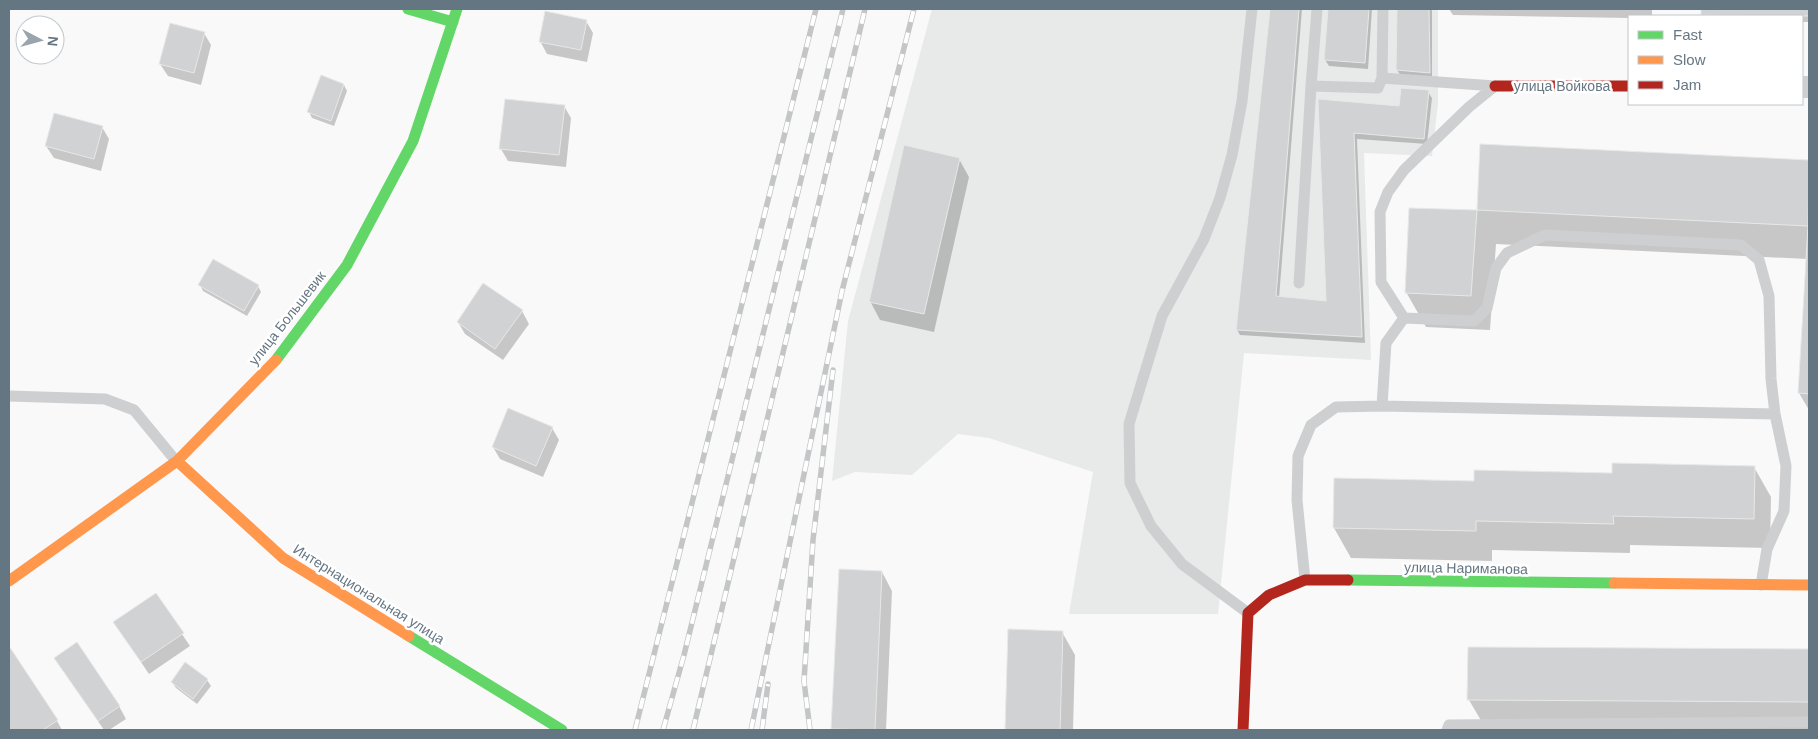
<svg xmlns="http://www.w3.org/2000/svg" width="1818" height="739" font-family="Helvetica,sans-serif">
	<rect width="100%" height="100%" fill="#f9f9f9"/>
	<!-- built -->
	<path fill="#e8e9e9" d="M932 9H1438V104L1432 156 1364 153 1371 360 1244 353 1218 614H1069L1093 472 989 438 958 434 912 475 855 472 832 481 848 321Z"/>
	<!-- shadow -->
	<path fill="#0003" d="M1271 9H1302L1279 298 1327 303 1320 100 1400 107 1428 92 1432 98 1427 144 1357 139 1365 343 1240 335 1237 330Z
		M1329 9H1372L1368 69 1329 66 1325 60Z
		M1398 9H1432V78L1401 76 1397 70Z
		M1449 9H1652V16H1629V18L1453 15Z
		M1702 9H1809V22H1802V16H1703Z
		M586 21 593 33 587 62 547 54 540 41Z
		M204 33 211 45 201 85 168 76 160 64Z
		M344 85 347 91 334 126 312 118 309 112Z
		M564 106 571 118 566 167 508 161 501 149Z
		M102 127 109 139 101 171 54 158 46 146Z
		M1482 145 1809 161V410L1799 393 1807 259 1496 244 1490 330 1426 327 1406 292 1410 209 1478 211Z
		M959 159 969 177 934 332 880 320 870 301Z
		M200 285 258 286 261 292 247 316 203 291Z
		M522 311 529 324 503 360 465 334 458 322Z
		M552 428 559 440 543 477 500 459 493 447Z
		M1754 467 1771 497 1770 548 1630 545V553L1492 550V561L1351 558 1334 528 1335 479 1475 482Z
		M882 572 892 591 886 730H833Z
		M155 594 190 646 149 674 122 634Z
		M1009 630 1062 632 1075 655 1073 730H1006Z
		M1469 648 1809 650V730L1486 729 1469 700Z
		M9 649 57 721 62 730H9Z
		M63 670 119 706 126 719 109 730H104Z
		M207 680 211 686 197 704 176 688 172 682Z"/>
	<!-- building -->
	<path fill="#d0d2d3" stroke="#e8e8e8" d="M1270 9H1299L1276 296 1326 301 1318 99 1399 106 1401 88 1429 90 1424 139 1354 133 1362 337 1236 330Z
		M1328 9H1369L1365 63 1324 60Z
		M1397 9H1429L1430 73 1396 70Z
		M1701 9H1809V16L1701 15Z
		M545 11 587 20 581 50 539 42Z
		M170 23 205 32 194 73 159 64Z
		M321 75 344 84 331 121 307 112Z
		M505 99 565 105 559 155 499 149Z
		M54 113 103 126 94 159 45 146Z
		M1480 144 1809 160 1808 226 1477 210Z
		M904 145 960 158 924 314 869 302Z
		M1409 208 1477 210 1471 296 1405 293Z
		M1808 226H1809V394L1798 393Z
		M213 259 259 285 244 311 198 285Z
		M483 283 523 310 495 349 457 322Z
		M508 408 553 427 536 466 492 447Z
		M1612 463 1755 466 1754 519 1613 516 1614 524 1476 521V531L1333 528 1334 478 1474 481V470L1612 473Z
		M839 569 882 571 875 730 831 729Z
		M156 593 184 633 141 662 113 622Z
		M1008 629 1063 631 1060 730H1005Z
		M77 642 120 706 98 721 54 658Z
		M9 646 58 720 43 730H9Z
		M1468 647 1809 649V702L1467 700Z
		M185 662 208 679 193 699 171 682Z"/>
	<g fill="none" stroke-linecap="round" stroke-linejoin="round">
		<!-- lane -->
		<path stroke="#cecfd0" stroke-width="11" d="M1317 9 1311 86 1378 88 1382 78 1383 9
			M1382 78 1495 86
			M1495 86 1469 107 1404 170 1388 192 1380 212 1381 282 1404 318 1474 321 1487 308 1496 268 1507 253 1545 235 1741 245 1759 260 1769 296 1771 379 1775 414
			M1299 283 1311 86
			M9 396 105 399 134 410 176 461
			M1382 406 1386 343 1404 318
			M1305 580 1297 500 1298 456 1311 425 1336 407 1382 406 1775 414 1786 466 1784 511 1767 549 1761 585
			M1248 613 1182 564 1151 526 1130 483 1129 424 1162 316 1204 239 1220 198 1232 155 1242 101 1252 9
			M1447 730 1449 725 1809 722"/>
		<!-- street -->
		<path stroke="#cecfd0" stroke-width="22" d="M1802 87H1809"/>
		<!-- fast -->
		<path stroke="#63d668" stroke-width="11" d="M408 9 453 22
			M276 360 347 265 413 141 457 9
			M1348 580 1614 583
			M409 636 562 730"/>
		<!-- slow -->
		<path stroke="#ff974d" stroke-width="11" d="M177 461 283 558 409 636
			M9 581 177 461 276 360
			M1614 583 1809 585"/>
		<!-- jam -->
		<path stroke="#b3261e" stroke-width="11" d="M1495 86H1629
			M1243 730 1248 613 1269 595 1305 580H1348"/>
		<defs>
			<path id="rail" d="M635 730 816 9
				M663 730 684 655 843 9
				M693 730 865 9
				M751 730 842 291 914 9
				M762 730 768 684
				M810 730 804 681 813 540 833 370"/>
		</defs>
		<!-- rail casing -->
		<use href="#rail" stroke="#c3c5c6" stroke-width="5.5"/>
		<!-- rail -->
		<use href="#rail" stroke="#fff" stroke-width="4" stroke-dasharray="11" stroke-linecap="butt"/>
	</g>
	<g text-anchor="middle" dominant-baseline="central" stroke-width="5" stroke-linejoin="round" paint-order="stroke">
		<!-- street labels -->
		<g font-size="14" fill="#657683" stroke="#fff">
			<text x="1562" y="86">улица Войкова</text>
			<text transform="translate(287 318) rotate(-52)">улица Большевик</text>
			<text transform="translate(1466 568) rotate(1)">улица Нариманова</text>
			<text transform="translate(369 594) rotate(32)">Интернациональная улица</text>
		</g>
	</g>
	<!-- border -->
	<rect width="1818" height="739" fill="none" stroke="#657683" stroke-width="20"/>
	<!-- legend -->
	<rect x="1628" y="15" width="175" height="90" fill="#ffffff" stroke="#c1c8cd"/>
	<rect x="1638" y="31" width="25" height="8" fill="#63d668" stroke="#c1c8cd"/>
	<text x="1673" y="40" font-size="15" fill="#657683">Fast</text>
	<rect x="1638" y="56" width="25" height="8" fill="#ff974d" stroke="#c1c8cd"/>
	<text x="1673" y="65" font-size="15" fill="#657683">Slow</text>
	<rect x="1638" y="81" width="25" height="8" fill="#b3261e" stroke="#c1c8cd"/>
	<text x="1673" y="90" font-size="15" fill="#657683">Jam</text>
	<!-- north arrow -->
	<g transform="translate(40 40) rotate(96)"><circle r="24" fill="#ffffff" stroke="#c1c8cd"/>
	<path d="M0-4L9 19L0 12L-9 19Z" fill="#99a4ac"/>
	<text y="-8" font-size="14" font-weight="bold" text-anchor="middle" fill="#657683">N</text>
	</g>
</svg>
